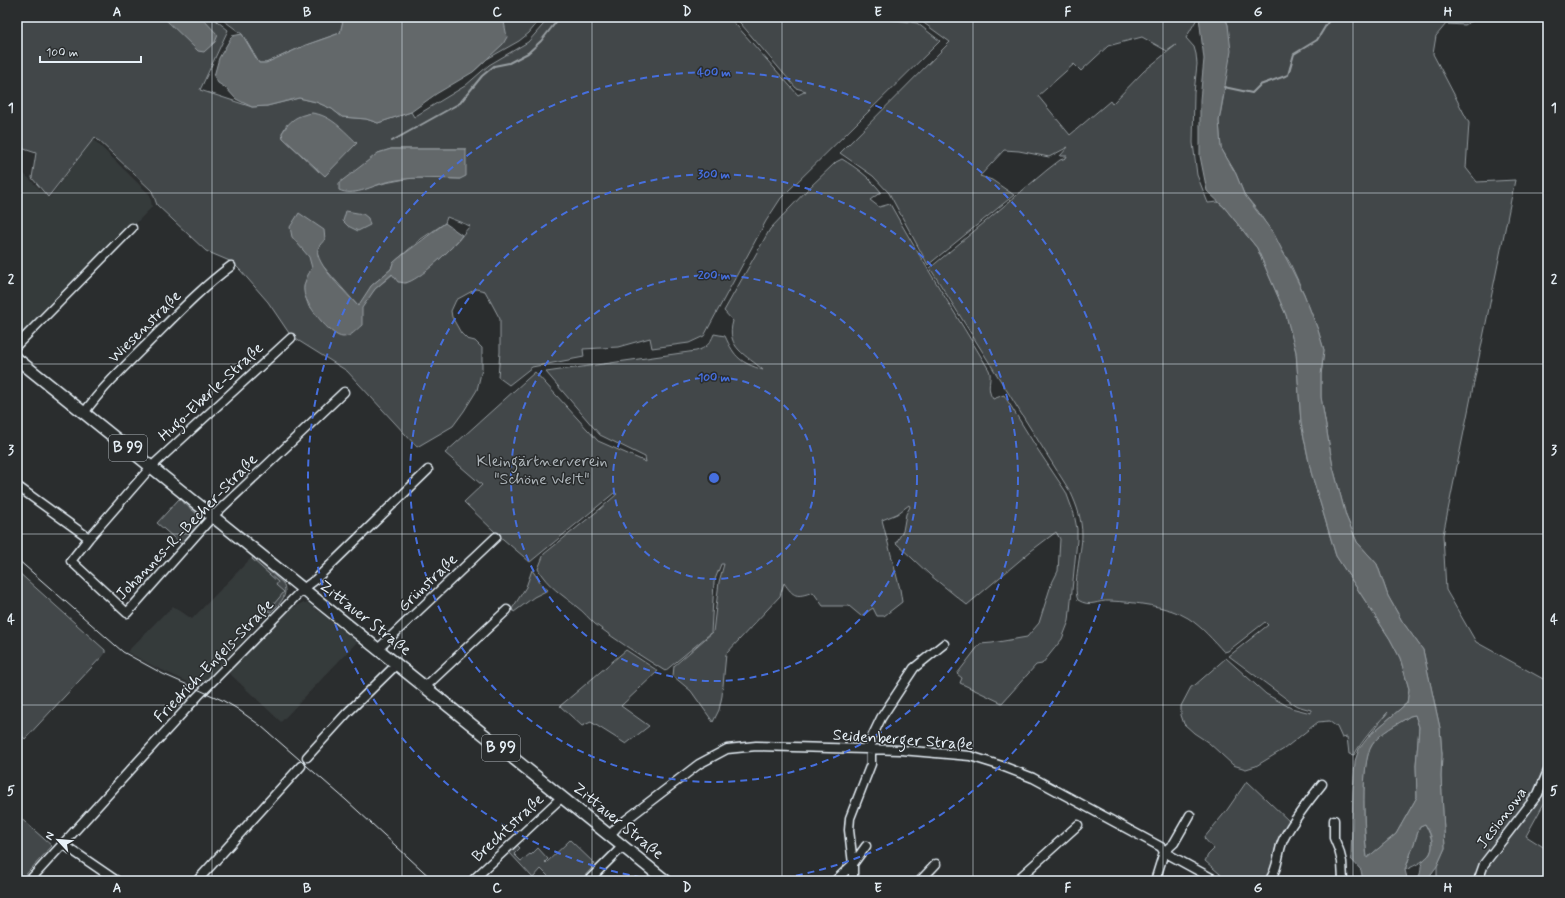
<svg xmlns="http://www.w3.org/2000/svg" width="1565" height="898" font-family="Mynerve,sans-serif">
	<rect width="100%" height="100%" fill="#2a2d2e"/>
	<filter id="ink" filterUnits="userSpaceOnUse"><feTurbulence type="fractalNoise" baseFrequency=".025" numOctaves="2"/><feDisplacementMap in="SourceGraphic" scale="8" xChannelSelector="R" yChannelSelector="G"/><feConvolveMatrix kernelMatrix="1 2 1 2 8 2 1 2 1" color-interpolation-filters="sRGB"/></filter>
	<g filter="url(#ink)">
		<!-- built -->
		<path fill="#363a3b" d="M93 139 150 195 152 207 17 344V167L49 198Z
			M252 557 283 583 285 591V596L199 687 153 666 127 652 164 614 165 615 173 606 192 619Z
			M302 603H307L313 607 357 642 281 722 228 672 291 609Z"/>
		<!-- green -->
		<path fill="#424648" stroke="#959ca0" fill-rule="evenodd" d="M17 17H212L228 30 200 90 252 107 267 106 299 98 316 102 332 109 342 117 366 119 378 123 411 112 414 117 465 86 489 65 528 42 550 17H729L798 95 806 91 796 88 735 17H862L888 19 917 23 940 41 781 198 766 221 704 336 689 343 652 348 650 338 618 347 583 349 584 357 532 367 509 385 498 377 500 352V319L485 291 476 289 456 300 451 311 452 317 461 333 467 339 475 341 482 348V369L477 390 464 411 453 426 417 447 347 371 291 336 268 302 241 271 232 262 206 251 157 205 152 191 95 137 48 197 32 178 36 153 24 149 17 133ZM287 124 319 172 283 138 282 133ZM391 149H466L460 179 411 178 385 183 354 192 378 153ZM447 217 470 226C465 231 461 238 456 243 441 259 425 272 406 283L393 274 375 289 365 302 371 286 391 269 393 263 421 239 445 223ZM322 265 358 306 309 307C300 283 303 280 322 265Z
			M219 17H341L343 21 340 33 306 45 266 63H259L242 34Z
			M432 17H542L529 33 519 41 487 59 473 72Z
			M922 17H1198L1186 38 1194 47 1196 54 1197 64 1194 93 1193 143 1197 175 1208 203 1218 202 1224 207 1257 248 1286 315 1296 352 1301 423 1311 472 1336 556 1390 639 1400 658 1405 675 1409 689 1407 703 1369 736 1388 712C1375 726 1363 739 1354 755L1349 754 1347 737 1342 738 1337 727 1329 721 1318 722 1284 749 1256 766 1246 769 1233 765 1209 743 1194 733 1184 724 1181 715V706L1191 687 1195 685 1226 658 1266 694 1291 708 1311 713V710L1297 706 1292 703 1229 656 1268 625 1265 622 1228 651 1224 652C1213 640 1202 627 1188 618 1169 606 1133 602 1110 601 1097 600 1091 608 1078 600 1072 587 1082 551 1082 535 1082 520 1077 506 1071 493L930 268 1047 170 1060 160 1066 158 1067 156H1060L1068 147 1049 157 1019 151 1004 150 980 176 992 180 1014 195 928 265 889 193 873 176 840 153 950 42 921 21ZM1142 37 1167 51 1176 45 1144 71 1112 104 1110 101 1070 135 1038 96 1074 64 1081 71 1108 46Z
			M1225 17H1479L1465 25 1446 24 1436 36 1433 54 1469 123 1466 168 1477 182 1515 180 1443 535 1446 590 1476 642 1545 680 1548 684V796L1526 836 1548 850V881H1437V866L1445 848 1441 777 1442 754 1440 728 1423 650 1402 621 1388 596 1377 564 1357 542 1346 516 1333 467 1321 397V375L1324 350 1318 330 1304 294 1290 263 1258 211 1244 194 1236 174 1221 148 1219 121 1224 94 1228 25Z
			M842 159C857 168 870 178 881 192L870 200 879 207 890 204C921 260 956 314 989 370 993 378 985 388 993 399L1004 395 1038 450 1066 492 1074 514 1077 529V540L1069 621 1062 639 1042 664 1036 665 1002 703 960 683 962 678 957 674 980 644 992 643 1027 637 1039 623 1051 585 1058 571 1060 539 1056 532 1031 551 967 605 930 575 896 543 903 531 906 514 910 507 909 505 897 514 882 520 900 589 902 602 884 616H877L873 608 861 616 849 606H823L813 592C796 598 794 597 784 583L780 596 726 654 722 696 719 710 713 722 691 691 673 676 674 666 713 632 719 582 724 564H721L714 582 711 633 665 671C641 656 617 641 595 624 589 619 584 612 577 607 563 595 547 586 538 569L544 554 600 509 617 494 614 493 530 562 497 534 464 502 482 485 445 453 535 372 598 441 646 462 645 457 600 435 546 372 696 351C706 348 710 344 714 334L725 336C735 358 740 362 763 370 747 355 725 348 733 321L724 311 770 229 809 188 836 162Z
			M179 499 203 519 181 544 157 523Z
			M253 557 283 583C289 596 280 603 271 612L268 611 284 592 276 585 278 582 252 559Z
			M532 570 543 586 548 590 534 597 514 612 512 609 526 587Z
			M17 571 105 650V653L25 739 17 732Z
			M626 650 658 671 621 706 649 726 626 744 591 722 582 726 560 706Z
			M1415 715 1419 727 1416 765 1417 797 1396 834 1367 858C1365 834 1359 765 1372 745 1380 732 1398 724 1410 716Z
			M1247 781 1290 822 1276 844 1273 867 1263 881H1228L1205 861 1208 855 1214 849 1204 838 1227 810Z
			M17 815 52 846 20 881H17Z
			M1425 824C1440 852 1430 859 1405 870L1420 826Z
			M570 840 595 864 594 865 593 864 591 866 592 868 580 881H553L541 869 533 878 509 852 517 845 520 848 514 854 521 861 530 854 531 855 538 848 548 859 545 862 546 863Z"/>
		<!-- water -->
		<path fill="#63686b" stroke="#989fa3" fill-rule="evenodd" d="M163 17H201L218 35 215 42 204 52 198 51Z
			M341 17H503L507 37 503 44 473 72 436 94 411 112 378 123 366 119 342 117 332 109 316 102 299 98 267 106 252 107 236 99 226 88 218 83 214 76 219 58 232 36 242 34 259 63H266L306 45 340 33 343 21Z
			M1199 17H1225L1228 25 1231 51 1219 121 1221 148 1236 174 1244 194 1274 234 1304 294 1318 330 1324 350 1321 375V397L1333 467 1346 516 1357 542 1377 564 1388 596 1402 621 1423 650 1440 728 1442 754 1441 777 1445 848 1437 866 1426 881H1363L1361 870 1351 859 1353 791 1355 761 1359 749 1369 736 1407 703 1409 689 1400 658 1390 639 1336 556 1311 472 1301 423 1296 352 1286 315 1257 248 1224 207 1207 191 1200 156V100L1204 59ZM1415 715 1419 727 1416 765 1417 797 1396 834 1367 858C1364 835 1360 763 1372 745 1380 732 1398 724 1410 716ZM1425 824C1431 833 1435 844 1430 854 1428 857 1425 858 1423 861 1418 869 1425 877 1411 880L1407 878 1405 870 1420 826Z
			M312 113C331 115 344 131 357 143L325 176 283 138 282 133C291 119 296 116 312 113Z
			M391 149H466V176L460 179C434 178 409 176 383 183 370 187 353 197 339 190V183L378 153Z
			M346 211 363 214 368 218 370 225 358 231 348 226 343 221Z
			M299 213 324 230 325 239C323 242 319 245 318 249 313 262 349 296 358 306L371 286 391 269 393 263 400 257 445 223 462 235C454 247 419 281 405 283 403 283 401 282 398 282L392 274 375 289 362 308V325C356 330 351 337 343 337 331 337 304 303 304 291 303 284 308 274 312 268L309 257 292 237 290 227Z"/>
		<g fill="none" stroke-linecap="round" stroke-linejoin="round">
			<!-- stream -->
			<path stroke="#989fa3" stroke-width="2" d="M1224 87 1252 93 1260 85 1288 75 1294 54 1317 40 1331 17
				M392 141 460 103 482 76 494 66 509 63 528 53 541 41 560 17"/>
			<defs>
				<path id="minor" d="M291 338 151 467 89 538 71 561 127 613 212 517 344 392
					M17 345 132 228
					M84 413C103 387 126 365 148 343 175 316 201 288 231 266
					M17 486 89 538
					M378 649 496 537
					M425 687 507 610
					M307 757 347 713 397 664
					M1334 820V838L1339 850 1342 862 1343 881
					M610 835 618 826 699 764 727 749 756 746 901 750 970 756 1002 766 1033 778 1161 847 1164 852 1217 881
					M63 844 117 881
					M1164 852 1174 843 1190 815
					M474 879 562 797
					M29 881 198 696 303 589 315 580 428 470
					M197 881 301 766
					M588 881 623 846
					M835 881 853 864 866 846
					M853 881V864L849 830 850 818 871 764V739L881 718 914 668 944 644
					M920 881 936 864
					M1016 881 1078 825
					M1155 881 1164 852
					M1269 881C1279 868 1277 854 1283 840 1293 820 1308 802 1322 784
					M1478 881 1484 864 1538 794 1548 771"/>
				<path id="major" d="M17 359 666 881"/>
			</defs>
			<!-- minor casing -->
			<use href="#minor" stroke="#e8f1f8" stroke-width="11"/>
			<!-- major casing -->
			<use href="#major" stroke="#e8f1f8" stroke-width="14"/>
			<!-- minor -->
			<use href="#minor" stroke="#2a2d2e" stroke-width="8"/>
			<!-- major -->
			<use href="#major" stroke="#2a2d2e" stroke-width="11"/>
			<!-- tram -->
			<path stroke="#e8f1f8" stroke-width="1" d="M17 559 123 652 163 674 222 700 236 708 261 726 346 800 434 881"/>
		</g>
	</g>
	<!-- grid -->
	<path fill="none" stroke="#e8f1f8" stroke-width="1" stroke-opacity="0.55" d="M212 17V881M402 17V881M592 17V881M782 17V881M973 17V881M1163 17V881M1353 17V881M17 193H1548M17 364H1548M17 534H1548M17 705H1548"/>
	<!-- distance rings -->
	<g fill="none" stroke="#466fde" stroke-width="2" stroke-dasharray="7 5">
		<circle cx="714" cy="478" r="101"/>
		<circle cx="714" cy="478" r="203"/>
		<circle cx="714" cy="478" r="304"/>
		<path d="M665 881A406 406 0 1 1 763 881"/>
	</g>
	<g text-anchor="middle" dominant-baseline="central" stroke-width="3" stroke-linejoin="round" paint-order="stroke">
		<!-- shield labels -->
		<g fill="#2a2d2e" stroke="#afb6bb" stroke-width="1">
			<rect x="109" y="435" width="38" height="26" rx="3"/>
			<rect x="482" y="735" width="38" height="26" rx="3"/>
		</g>
		<g font-size="15" font-weight="bold" fill="#e8f1f8">
			<text x="128" y="448">B 99</text>
			<text x="501" y="748">B 99</text>
		</g>
		<!-- street labels -->
		<g font-size="16" fill="#e8f1f8" stroke="#2a2d2e">
			<text transform="translate(145 327) rotate(-45)">Wiesenstraße</text>
			<text transform="translate(211 392) rotate(-43)">Hugo-Eberle-Straße</text>
			<text transform="translate(187 527) rotate(-46)">Johannes-R.-Becher-Straße</text>
			<text transform="translate(428 583) rotate(-44)">Grünstraße</text>
			<text transform="translate(365 618) rotate(38)">Zittauer Straße</text>
			<text transform="translate(214 661) rotate(-46)">Friedrich-Engels-Straße</text>
			<text transform="translate(903 740) rotate(4)">Seidenberger Straße</text>
			<text transform="translate(1502 818) rotate(-53)">Jesionowa</text>
			<text transform="translate(618 821) rotate(39)">Zittauer Straße</text>
			<text transform="translate(508 828) rotate(-43)">Brechtstraße</text>
		</g>
		<!-- park labels -->
		<g font-size="16" fill="#aeb5ba" stroke="#2a2d2e">
			<text x="542" y="461">Kleingärtnerverein<tspan x="542" dy="18">"Schöne Welt"</tspan></text>
		</g>
	</g>
	<circle cx="714" cy="478" r="6" fill="#466fde" stroke="#2a2d2e" stroke-width="2"/>
	<g font-size="12" text-anchor="middle" font-weight="bold" fill="#466fde" stroke="#2a2d2e" stroke-width="3" stroke-linejoin="round" paint-order="stroke">
		<text x="714" y="76">400 m</text>
		<text x="714" y="178">300 m</text>
		<text x="714" y="279">200 m</text>
		<text x="714" y="381">100 m</text>
	</g>
	<!-- margin -->
	<rect width="1565" height="898" fill="none" stroke="#2a2d2e" stroke-width="44"/>
	<!-- north arrow -->
	<g transform="translate(58 840) rotate(296)" stroke="#2a2d2e" stroke-width="3" paint-order="stroke">
	<path d="M0-3L7 15L0 10L-7 15Z" fill="#e8f1f8"/>
	<text y="-6" font-size="11" font-weight="bold" text-anchor="middle" fill="#e8f1f8">N</text>
	</g>
	<!-- scale -->
	<path d="M40 56v6h101v-6" fill="none" stroke="#e8f1f8" stroke-width="2"/>
	<text x="46" y="56" font-size="12" fill="#e8f1f8" stroke="#2a2d2e" stroke-width="3" paint-order="stroke">100 m</text>
	<rect x="22" y="22" width="1521" height="854" fill="none" stroke="#e8f1f8" stroke-width="1.5"/>
	<g font-size="13" text-anchor="middle" font-weight="bold" fill="#e8f1f8">
		<text x="117" y="16">A</text>
		<text x="307" y="16">B</text>
		<text x="497" y="16">C</text>
		<text x="687" y="16">D</text>
		<text x="878" y="16">E</text>
		<text x="1068" y="16">F</text>
		<text x="1258" y="16">G</text>
		<text x="1448" y="16">H</text>
		<text x="11" y="112">1</text>
		<text x="1554" y="112">1</text>
		<text x="11" y="283">2</text>
		<text x="1554" y="283">2</text>
		<text x="11" y="454">3</text>
		<text x="1554" y="454">3</text>
		<text x="11" y="624">4</text>
		<text x="1554" y="624">4</text>
		<text x="11" y="795">5</text>
		<text x="1554" y="795">5</text>
		<text x="117" y="892">A</text>
		<text x="307" y="892">B</text>
		<text x="497" y="892">C</text>
		<text x="687" y="892">D</text>
		<text x="878" y="892">E</text>
		<text x="1068" y="892">F</text>
		<text x="1258" y="892">G</text>
		<text x="1448" y="892">H</text>
	</g>
</svg>
